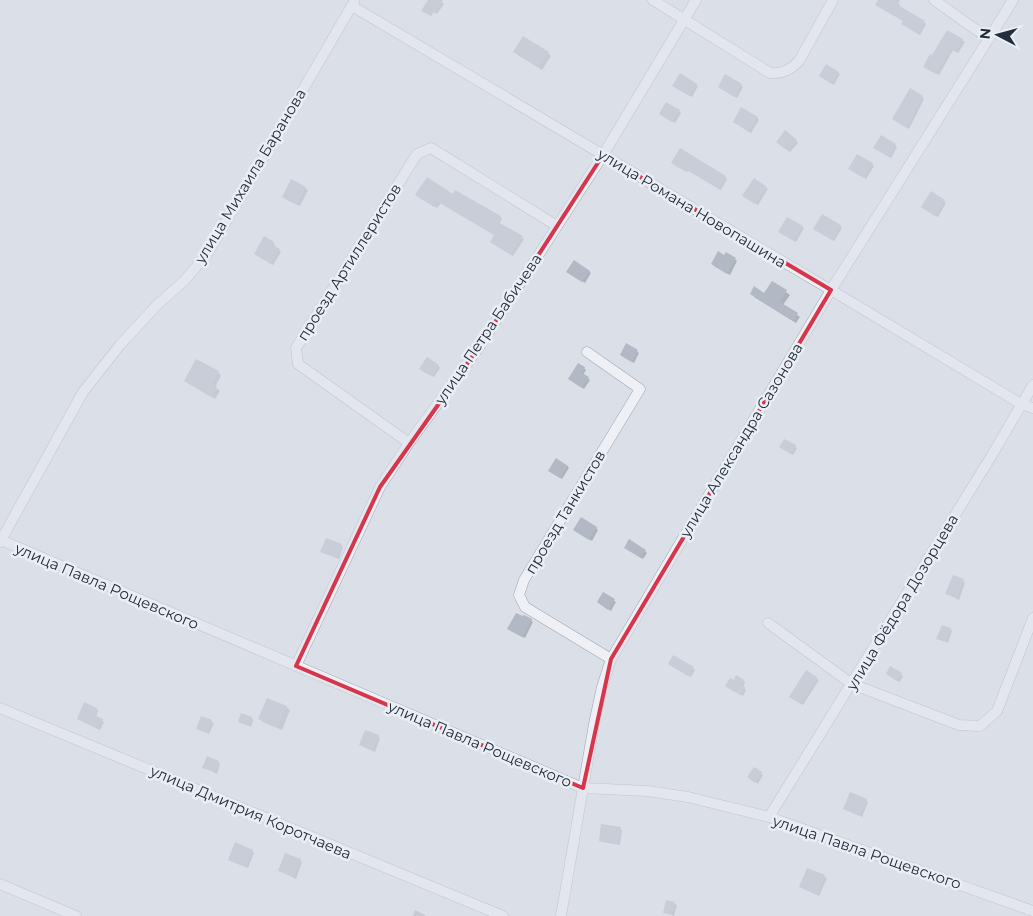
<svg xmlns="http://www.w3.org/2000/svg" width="1033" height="916" font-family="Montserrat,sans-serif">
	<rect width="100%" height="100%" fill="#dbdfe7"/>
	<!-- shadow -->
	<path fill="#0003" d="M429 0H439L444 4 437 14 434 12 431 16 425 12Z
		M880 0H894L900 5 899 7 924 22 926 24 920 35 905 26 904 22Z
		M947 31 965 42 958 53 953 50 939 75 927 68Z
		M548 53 551 56 542 70 518 55Z
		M838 73 840 74 834 85 820 76Z
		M726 76 743 87 737 98 721 89Z
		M696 85 698 86 692 97 676 88Z
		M922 97 924 99 909 129 895 120Z
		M679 111 681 113 675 123 663 116Z
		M757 118 759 120 751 133 734 122Z
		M796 141 798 143 790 152 779 143Z
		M895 145 897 147 891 158 877 149Z
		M872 164 874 166 866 179 852 171Z
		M674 165 725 177 727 179 721 190 688 170 687 172Z
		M292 181 308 190 300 206 285 199Z
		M766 188 768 189 758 205 746 197Z
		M931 193 946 203 938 217 924 209Z
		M453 195 500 217 502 219 499 224 524 239 513 256 491 242 496 236 441 203 437 208 418 197Z
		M840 226 842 228 834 241 817 231Z
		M802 227 804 228 796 242 782 234Z
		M273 243 275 245 274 247 281 252 273 265 255 254Z
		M726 254 737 261 730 275 714 266Z
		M589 272 591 273 585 283 570 274Z
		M773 283 790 295 783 305 800 317 796 323 754 297 765 295Z
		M627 345 639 353 634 363 623 357Z
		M438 366 440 368 434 377 422 370Z
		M584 368 586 370 583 375 590 380 584 389 572 381Z
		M218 372 221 376 215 387 220 391 215 399 185 381Z
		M795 446 797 448 793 455 783 449Z
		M567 466 569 468 562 479 552 473Z
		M596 528 598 530 592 541 577 532Z
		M341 545 343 547 339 559 322 552Z
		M627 549 645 551 647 553 643 559Z
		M963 581 965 583 959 600 947 594Z
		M604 593 616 602 611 611 600 604Z
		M531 620 533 622 525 638 511 631Z
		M950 629 952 631 948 643 938 638Z
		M671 666 693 668 695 670 691 677Z
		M891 668 903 676 900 682 889 676Z
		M806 672 819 680 803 705 793 699Z
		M743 681 745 683 743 687 746 690 743 696 728 688 734 682Z
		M286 707 290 710 282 730 263 722 260 719Z
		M97 709 98 711 96 717 104 722 100 730 78 719Z
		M202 717 214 723 209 734 200 730Z
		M252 718 253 720 251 727 239 721Z
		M378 736 380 738 375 752 360 745Z
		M218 762 220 764 217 774 204 767Z
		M754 768 763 775 758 784 750 779Z
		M866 800 868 802 862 817 845 809Z
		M620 828 622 830 620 845 602 842 600 840Z
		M252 851 254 853 248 868 231 861Z
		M300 861 302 862 296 879 280 871Z
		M808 870 827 878 819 896 801 887Z
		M667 901 677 905 674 916 664 912Z
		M415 910 425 915 426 916H413Z"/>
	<!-- building -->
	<path fill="#b2b8c4" d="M428 0H443L435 13 431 11 429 15 421 11Z
		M878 0H900L898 5 925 21 918 34 901 24 903 21 875 5Z
		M947 30 963 39 956 52 951 49 936 74 923 67 930 54 932 55Z
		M523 36 549 52 539 67 513 52Z
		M826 64 839 72 832 84 819 76Z
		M680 73 697 84 690 96 672 86Z
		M725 74 742 84 735 97 718 87Z
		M910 88 923 96 907 128 892 119Z
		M666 102 680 110 672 122 659 114Z
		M741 107 758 117 749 132 733 122Z
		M785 130 797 140 788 151 776 142Z
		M881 135 896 144 889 157 873 148Z
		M680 148 726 176 719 189 685 169V171L671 163Z
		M857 154 873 163 864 178 848 169Z
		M427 177 453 194 455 190 501 216 498 222 523 236 511 255 490 242 494 235 438 202 434 207 415 195Z
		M754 178 767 187 755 204 742 196Z
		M291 179 306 187 297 205 282 197Z
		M931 191 945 200 935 216 921 207Z
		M822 214 841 225 832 240 813 229Z
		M787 217 803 226 794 241 778 232Z
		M264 236 274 242 273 245 280 249 271 264 254 254Z
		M718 251 724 255 726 252 736 258 727 274 711 264Z
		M574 260 590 271 582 282 566 272Z
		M772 281 787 290 780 302 798 313 793 321 750 294 754 286 764 293Z
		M626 343 638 350 632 362 620 355Z
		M427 357 439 365 431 376 419 369Z
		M196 359 219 371 212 383 217 386 211 397 184 381Z
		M578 363 585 367 582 373 589 377 582 388 568 379Z
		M784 439 796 445 791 454 779 447Z
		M556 458 568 466 560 478 548 471Z
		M581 517 597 527 589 540 573 530Z
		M326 538 342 544 337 558 320 552Z
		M629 539 646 550 641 558 624 548Z
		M953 575 964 579 957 598 945 594Z
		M603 592 615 599 608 610 597 602Z
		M516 613 523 616 524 615 532 619 522 637 507 629Z
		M942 625 951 628 946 642 936 639Z
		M673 655 694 667 688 676 668 664Z
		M890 666 902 673 897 681 886 674Z
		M806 670 817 677 801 704 789 697Z
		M736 675 744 680 741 685 745 687 740 695 725 686 730 678 734 680Z
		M267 698 287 706 278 727 258 719Z
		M84 702 97 708 94 715 103 719 98 729 77 719Z
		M241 713 252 717 249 726 238 722Z
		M201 716 212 720 207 733 196 729Z
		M365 730 379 735 373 751 359 745Z
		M207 756 219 761 215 772 202 768Z
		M754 767 762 772 755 783 747 777Z
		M850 792 867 799 860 816 843 809Z
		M601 824 621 827 618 844 599 841Z
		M235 842 253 850 246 867 228 860Z
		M285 853 301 859 294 877 278 871Z
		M807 868 825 875 817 895 799 887Z
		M666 900 675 902 672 915 663 913Z"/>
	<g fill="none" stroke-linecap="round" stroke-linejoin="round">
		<defs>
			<path id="minor" d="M653 0 770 73C783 74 790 70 799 61L833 0
				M934 0 989 39
				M352 6 831 290 1021 404 1033 408
				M587 352 640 389 524 580 519 595 525 607 611 659
				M409 443 298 364 296 348 417 154 431 148 557 226
				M1 540 583 788 647 791 688 797 769 817 1033 911
				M0 542 83 392 120 345 157 305 184 281 207 254 354 2
				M768 623 852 684 959 725 980 726 997 711 1033 618
				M296 666 380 487 409 443 479 347 603 155 696 0
				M0 708 503 916
				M769 817 992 455 1033 385
				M0 884 76 916
				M561 916 594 724 602 687 611 659 831 290 1013 0"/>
		</defs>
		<!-- minor casing -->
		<use href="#minor" stroke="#a0a6b1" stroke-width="11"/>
		<!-- minor -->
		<use href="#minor" stroke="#eef0f5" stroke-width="10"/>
	</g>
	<!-- marked area -->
	<path d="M0 0H1033V916H0ZM603 155 831 290 611 659 583 788 296 666 380 487 479 347Z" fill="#dbdfe7" fill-opacity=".55" fill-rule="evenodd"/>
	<path fill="none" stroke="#d7354b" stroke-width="4" stroke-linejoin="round" d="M603 155 831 290 611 659 583 788 296 666 380 487 479 347Z"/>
	<g text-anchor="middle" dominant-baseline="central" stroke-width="5" stroke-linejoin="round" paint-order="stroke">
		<!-- street labels -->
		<g font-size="15" fill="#242d3e" stroke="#eaeef5">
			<text transform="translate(250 176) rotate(-59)">улица Михаила Баранова</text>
			<text transform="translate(692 208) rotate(31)">улица Романа Новопашина</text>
			<text transform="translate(349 262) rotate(-58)">проезд Артиллеристов</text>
			<text transform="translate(488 329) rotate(-56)">улица Петра Бабичева</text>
			<text transform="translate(741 440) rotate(-59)">улица Александра Сазонова</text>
			<text transform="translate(565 512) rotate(-59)">проезд Танкистов</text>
			<text transform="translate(107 586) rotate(23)">улица Павла Рощевского</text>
			<text transform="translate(902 602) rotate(-59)">улица Фёдора Дозорцева</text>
			<text transform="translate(480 744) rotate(23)">улица Павла Рощевского</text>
			<text transform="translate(251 812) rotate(23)">улица Дмитрия Коротчаева</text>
			<text transform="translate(867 852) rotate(19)">улица Павла Рощевского</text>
		</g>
	</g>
	<!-- north arrow -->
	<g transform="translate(998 35) rotate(276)" stroke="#eaeef5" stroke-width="4" paint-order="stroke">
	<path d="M0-4L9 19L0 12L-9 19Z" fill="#242d3e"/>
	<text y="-8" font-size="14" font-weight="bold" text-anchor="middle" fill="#242d3e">N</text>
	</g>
</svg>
